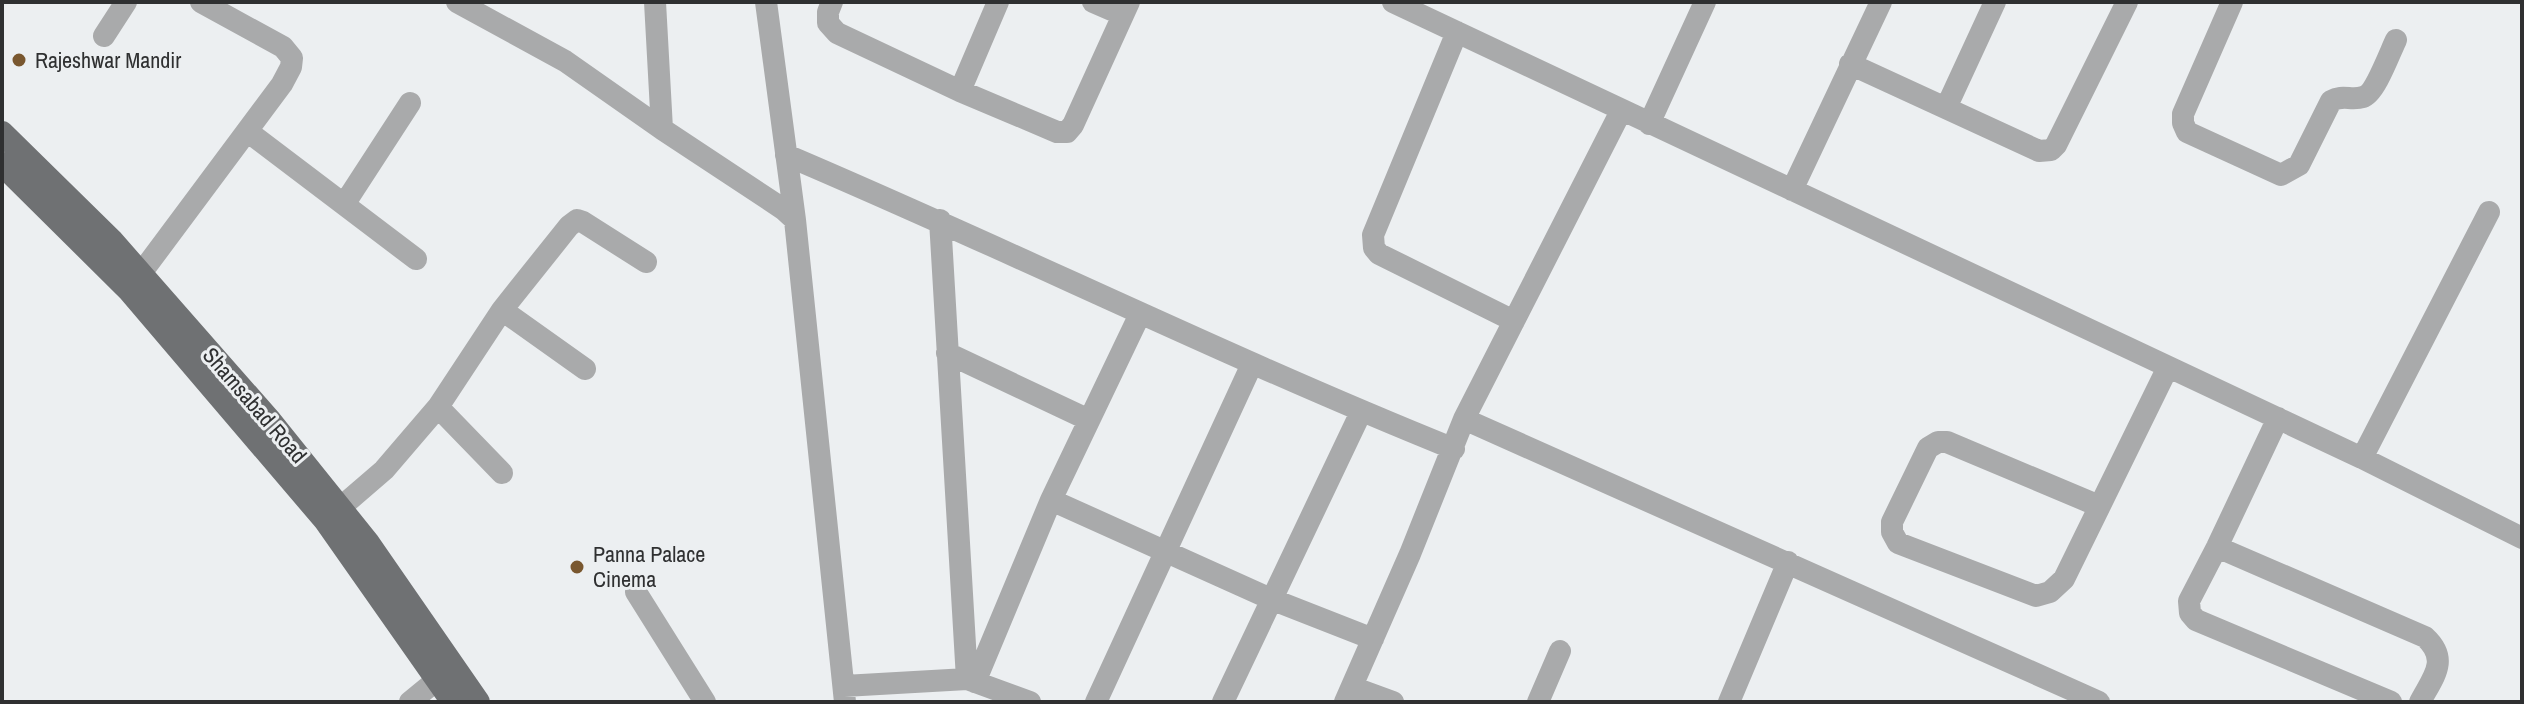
<svg xmlns="http://www.w3.org/2000/svg" width="2524" height="704" font-family="'Archivo Narrow',sans-serif">
	<rect width="100%" height="100%" fill="#eceff1"/>
	<g fill="none" stroke-linecap="round" stroke-linejoin="round">
		<!-- minor -->
		<path stroke="#a9aaab" stroke-width="22" d="M457 2 565 61 662 129 783 209 795 220
			M655 2 662 129
			M766 2 795 220 845 702
			M832 2 828 12V23L837 33 960 91 1057 132H1067L1073 125 1129 2
			M1093 2 1123 15
			M1393 2 2362 458 2522 538
			M2232 2 2183 114V123L2187 132 2281 175 2299 165 2331 101C2343 94 2351 101 2363 97 2375 94 2390 52 2396 40
			M1457 32 1373 235 1374 248 1379 254 1514 321
			M104 36 126 2
			M1850 64 2039 151 2051 150 2056 145 2127 2
			M960 91 998 2
			M1946 108 1995 2
			M1649 124 1705 2
			M247 131 416 259
			M786 155C1010 250 1228 358 1454 449
			M1792 190 1881 2
			M345 203 410 103
			M940 220 967 679
			M130 288 282 84 291 67 292 58 283 47 201 2
			M502 310 585 369
			M947 353 1089 420
			M438 407 502 473
			M2278 418 2217 547 2189 601 2190 613 2196 620 2391 702
			M1464 419 2099 702
			M2362 458 2489 212
			M1051 500 1271 599 1373 639
			M2099 506 1947 442H1938L1928 448 1892 522V532L1898 543 2036 596 2050 592 2064 579 2168 367
			M341 507 384 470 438 407 502 310 569 226 577 220 583 222 646 262
			M2217 547 2425 637C2450 660 2433 677 2420 702
			M636 592 705 702
			M975 682 1051 500 1140 314
			M844 686 967 679 1030 702
			M1352 687 1393 702
			M410 702 438 679
			M1096 702 1252 364
			M1223 702 1361 412
			M1345 702 1410 554 1464 419 1621 111
			M1538 702 1560 651
			M1729 702 1788 562"/>
		<!-- major -->
		<path stroke="#6f7173" stroke-width="24" d="M2 133 111 240 270 421 368 543 478 702
			M2 164 129 290 326 521 453 702"/>
	</g>
	<!-- markers -->
	<g fill="#79572f" stroke="#eceff1" stroke-width="3">
		<circle cx="19" cy="60" r="8"/>
		<circle cx="577" cy="567" r="8"/>
	</g>
	<g text-anchor="middle" dominant-baseline="central" stroke-width="6" stroke-linejoin="round" paint-order="stroke">
		<!-- poi labels -->
		<g font-size="22" fill="#2f3031" stroke="#eceff1" text-anchor="start">
			<text x="35" y="60">Rajeshwar Mandir</text>
			<text x="593" y="554">Panna Palace<tspan x="593" dy="25">Cinema</tspan></text>
		</g>
		<!-- street labels -->
		<g font-size="22" fill="#2f3031" stroke="#eceff1">
			<text transform="translate(255 405) rotate(49)">Shamsabad Road</text>
		</g>
	</g>
	<!-- border -->
	<rect width="2524" height="704" fill="none" stroke="#2f3031" stroke-width="8"/>
</svg>
